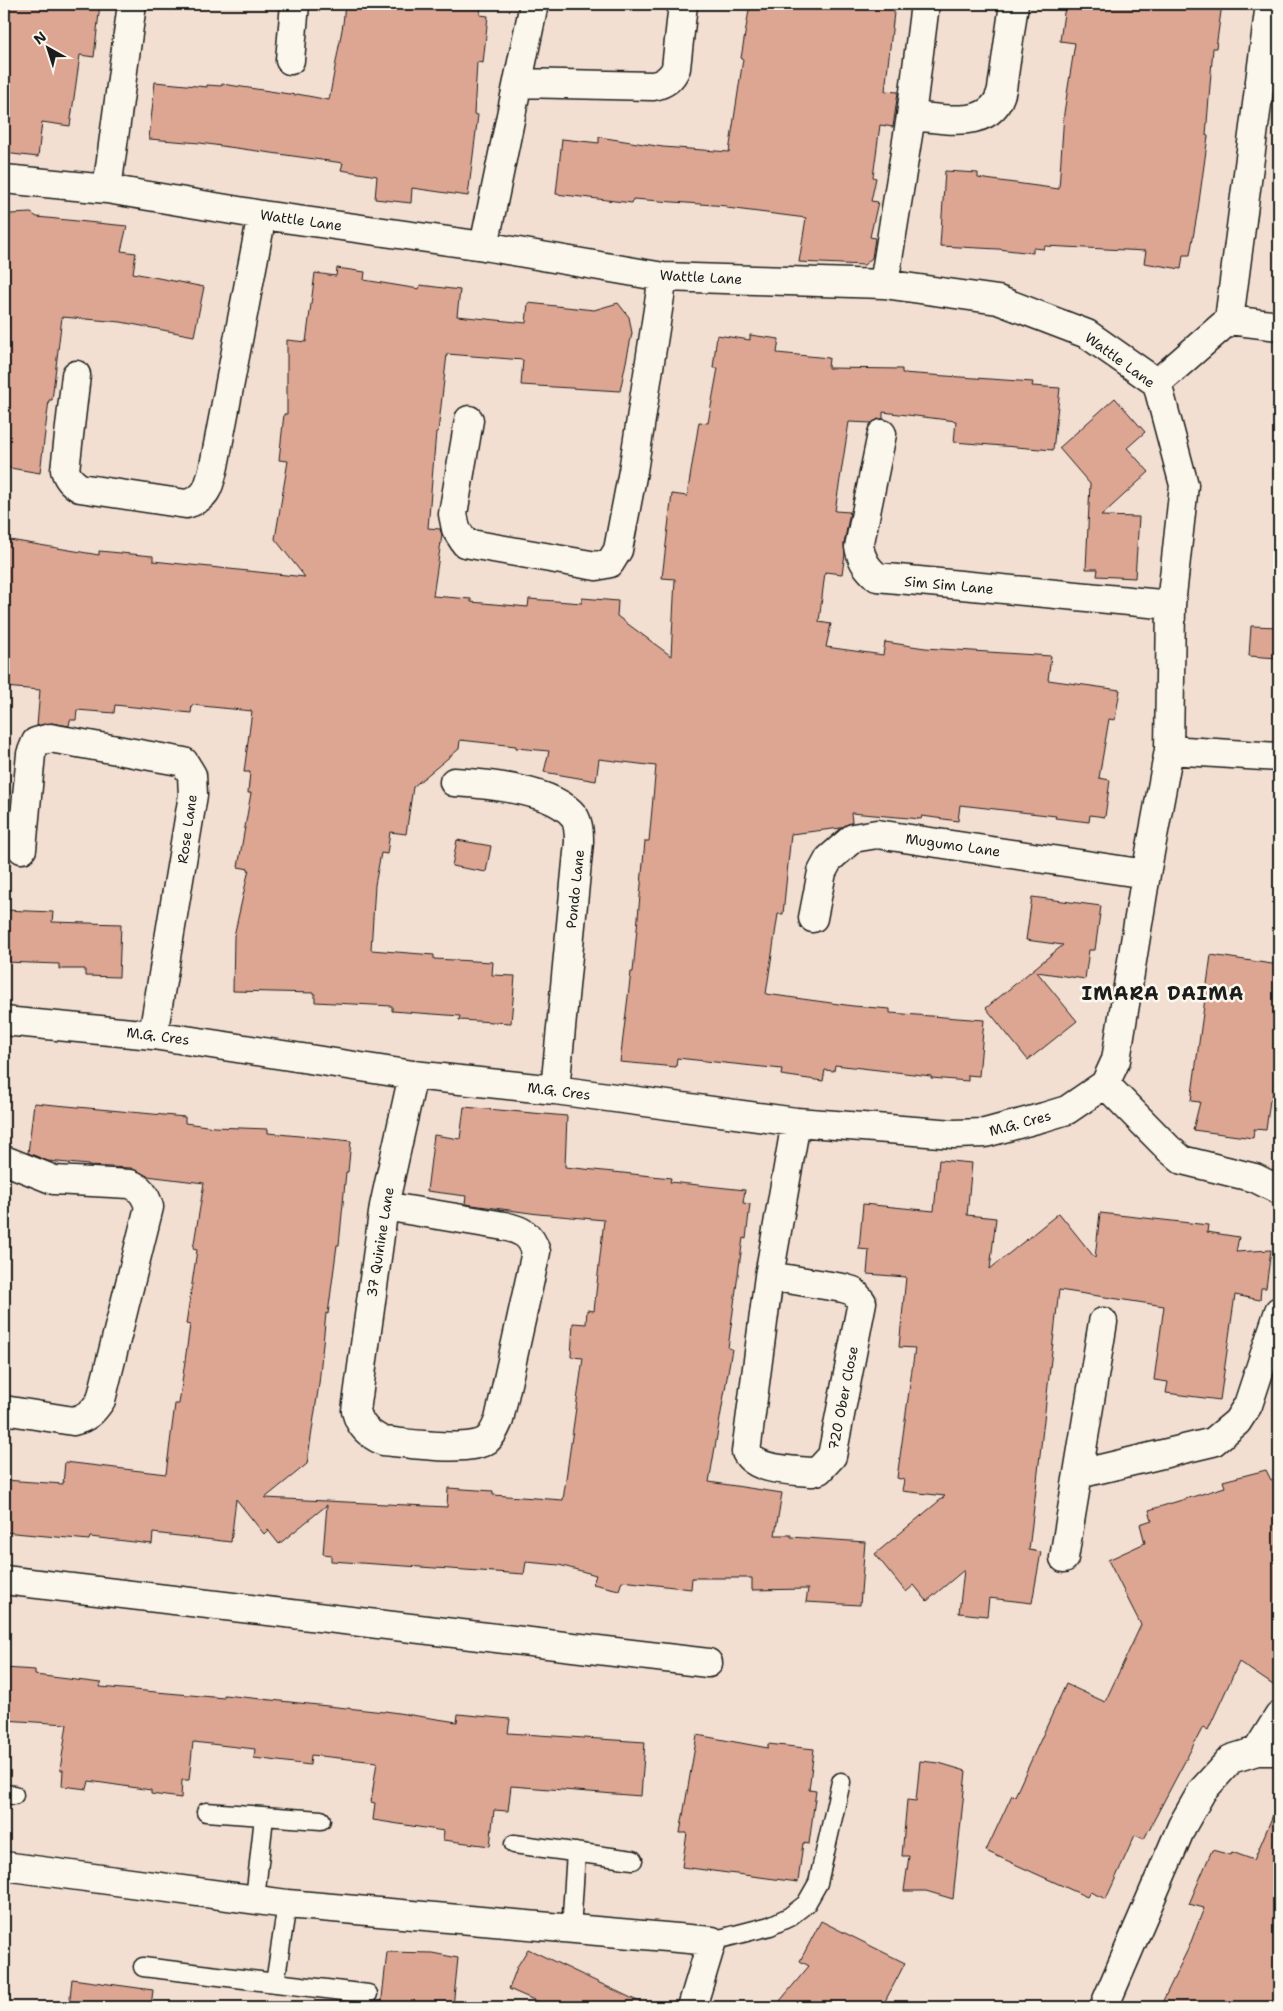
<svg xmlns="http://www.w3.org/2000/svg" width="1283" height="2011" font-family="'Shantell Sans',sans-serif">
	<rect width="100%" height="100%" fill="#f2dfd1"/>
	<filter id="ink" filterUnits="userSpaceOnUse"><feTurbulence type="fractalNoise" baseFrequency=".02" numOctaves="2"/><feDisplacementMap in="SourceGraphic" scale="10" xChannelSelector="R" yChannelSelector="G"/><feConvolveMatrix kernelMatrix="1 2 1 2 8 2 1 2 1" color-interpolation-filters="sRGB"/></filter>
	<g filter="url(#ink)">
		<!-- building -->
		<path fill="#dda693" stroke="#1c1c1c" d="M4 4H100L94 57 80 55 70 126 42 122 38 157 4 153Z
			M345 4H481L480 15 488 16 483 63 477 62 474 114 478 115 468 196 412 188 411 203 375 199 377 176 341 170 343 163 200 143 149 139 155 82 207 87V85L221 86 222 84 296 95 297 94 329 100 343 24Z
			M750 4H895L885 91 898 92 893 127 880 125 873 177 876 178 871 201 878 202 870 237 875 238 872 258 864 265 799 262 806 218 727 208V206L633 199 632 203 556 194 562 139 599 143V137L663 147 729 152 743 59 741 58Z
			M1081 4H1222L1216 48H1213L1206 135 1208 136 1198 209 1190 255H1183L1181 269 1144 263 1146 251 1045 246 1044 249 1033 248V253L998 249 940 246 945 171 978 173V178L1059 189 1064 113 1075 43 1060 41 1065 6 1080 8Z
			M31 213 37 217 127 226 121 251 136 253 133 273 204 287 194 336 121 322 62 317 52 400H49L40 473 4 467V358L9 313H4V255L10 214Z
			M337 268 365 272 364 280 419 289 420 285 460 290 457 316 526 323 528 303 594 310 618 303 629 317 632 333 620 391 521 385 523 360 447 354 438 432H436L428 528 440 529 442 535 433 596 471 599V602L528 607 529 599 582 603V598L618 601 617 616 671 656 675 579 662 578 672 494 687 496 699 422 708 423 718 368H713L717 335 750 340V335L779 339 777 353 829 358 828 368 902 369V373L1033 382 1032 386 1060 388 1053 450 954 442 956 421 883 412V419H878L872 423 849 422 835 511 850 512 844 544 845 554 842 574 825 572 819 622 831 624 826 647 883 655 885 642 925 648 1051 656 1048 680 1120 690 1115 720 1109 719 1099 778 1110 780 1105 817 1090 815 1089 822 1055 818 1056 816 960 805 958 821 922 816 921 819 851 813 852 822 841 828 791 834 783 914H778L766 994 853 1006 890 1009V1013L984 1020 979 1076 968 1075V1081L931 1078V1076L835 1065 834 1071 825 1070 823 1081 781 1075 782 1069 677 1058 676 1067 620 1062 631 972H633L645 841H649L656 766 599 759 596 781 544 772 549 751 516 748V746L460 740 459 749 413 787 406 834 390 832 387 854 381 853 375 885 371 950 434 955V959L493 962 492 975 515 976 511 1023 459 1020 460 1016 392 1011V1006L315 1002V993L233 991 234 936 249 869 238 867 251 793H248L250 772H244L252 711 192 705 191 713 115 705 114 713 77 710 76 720H70L69 726 52 723 37 726 40 690 4 687V539L99 555V551L153 556V561L305 577 275 539 288 461 279 460 284 414H287V340L306 342 315 273 336 276Z
			M1115 398 1145 432 1127 448 1149 472 1101 516 1139 517 1135 578 1097 576 1098 569H1086L1090 484 1059 448Z
			M1251 626 1279 627 1278 658 1249 656Z
			M457 840 491 846 486 872 452 866Z
			M1032 897 1101 906 1095 950H1089L1085 979 1037 972 1077 1021 1028 1060 986 1008 1063 945 1026 940Z
			M4 910 53 912 52 922 121 924 119 977 85 976V969H59V964L4 962Z
			M1211 955 1279 965V1038L1272 1100H1270L1266 1130 1254 1129 1253 1138 1193 1130 1200 1102 1191 1101Z
			M34 1103 185 1117V1123L214 1127 268 1129V1133L351 1141 348 1172H346L339 1245H337L328 1314 326 1313 319 1384 307 1464 265 1498 447 1507 448 1488 493 1491V1495L563 1500 583 1358 571 1357 573 1323 586 1324 587 1310 594 1311 604 1220 538 1214 465 1204 466 1196 427 1191 434 1135 460 1139 464 1107 567 1116 565 1167 671 1178 670 1182 745 1190 743 1203 750 1204 746 1239 743 1238 728 1348 732 1349 709 1482 782 1493 775 1535H791V1537L865 1542 860 1605 806 1602 808 1589 752 1590V1578H692L691 1589 622 1581 619 1590 593 1584 596 1575 559 1565 526 1562 524 1574 331 1561V1555L323 1554 327 1505 279 1544 268 1530 264 1534 236 1499 231 1542 153 1533 152 1544 90 1537 89 1540 4 1532V1480L63 1484 65 1462 166 1474 175 1404H179L190 1325 186 1324 197 1250 193 1249 204 1183 147 1176 131 1168 88 1166V1165L48 1161 28 1153Z
			M939 1160 972 1163 967 1215 996 1218 990 1269 1059 1213 1095 1258 1100 1213 1208 1225 1207 1232 1239 1237 1236 1252 1271 1250 1266 1288H1261L1260 1300 1235 1295 1220 1400 1166 1393 1168 1382 1154 1380 1164 1306 1059 1290 1029 1550 1041 1552 1032 1603 989 1598 987 1616 959 1613 964 1570 927 1601 914 1585 906 1592 875 1554 945 1496 902 1491 904 1480 897 1478 915 1348 899 1347 906 1277 867 1274 869 1250 859 1249 863 1204 934 1211Z
			M1266 1470 1271 1480 1279 1478V1689L1239 1662 1208 1730 1203 1727 1144 1839 1135 1835 1106 1899 1090 1892 1087 1897 986 1851 1012 1795 1015 1796 1066 1684 1105 1702 1141 1625 1108 1560 1145 1543 1140 1524 1152 1520 1149 1510 1225 1487 1223 1481Z
			M4 1668 35 1670V1675L101 1683 100 1687 224 1698V1695L384 1712 385 1711 457 1722 458 1714 510 1719 508 1733 645 1742 641 1796 511 1786 508 1811 494 1810 490 1846 443 1840 444 1831 373 1820 375 1803 371 1802 377 1762 311 1755 310 1765 254 1758 255 1749 193 1742 189 1780H182L181 1798 151 1794V1790L89 1781 87 1789 62 1786 63 1770H60L67 1724 4 1720Z
			M697 1735 768 1748V1744L814 1749 809 1790 816 1791 809 1844 803 1843 798 1882 682 1867 687 1833H680Z
			M920 1761 939 1763 966 1771 953 1899 926 1891H904L909 1856H902L907 1800 916 1801Z
			M1279 1801V2007H1160L1189 1947 1204 1908 1189 1904 1212 1850 1231 1855 1232 1852 1254 1860Z
			M821 1921 905 1963 882 2007H775L809 1966 800 1961Z
			M528 1949 650 2007H550L509 1989 517 1967Z
			M387 1952 432 1953 458 1958 453 2007H381Z
			M72 1979 153 1990 151 2007H69Z"/>
		<g fill="none" stroke-linecap="round" stroke-linejoin="round">
			<defs>
				<path id="lane" d="M4 1794 14 1795
					M206 1812 321 1820
					M514 1844 633 1860
					M255 1899 264 1817
					M571 1930 576 1852
					M712 1941 770 1926 789 1917 806 1904 818 1883 841 1782
					M143 1967 368 1994
					M275 1983 287 1904"/>
				<path id="street" d="M290 60 295 4
					M518 83 653 86C664 84 672 78 676 68L683 4
					M911 116C943 118 993 132 1002 89L1014 4
					M4 179 107 189 262 215 484 246 663 277 884 284 998 300 1087 334 1157 383 1184 485 1171 605 1169 750 1146 874 1116 1060 1105 1084
					M107 189 132 4
					M484 246 534 4
					M884 284 911 116 925 4
					M1229 320 1279 326
					M76 375 65 470C68 479 72 483 80 488L186 504C208 498 209 486 214 466L262 215
					M1157 383 1229 320 1270 4
					M469 420 453 514 456 529 465 543 596 566 610 563 618 550 633 471 663 277
					M882 434 859 547C862 561 867 568 877 577L1171 605
					M1169 750 1279 757
					M454 782C486 784 553 789 574 816 579 824 579 834 579 842L555 1090
					M22 849 31 754 36 742 50 738 184 762 192 775 193 795 153 1035
					M813 918 822 872 829 859 853 838 877 834 1146 874
					M4 1021 153 1035 413 1075 555 1090 796 1122 954 1134 985 1133 1044 1117 1067 1110 1105 1084
					M1105 1084 1169 1149 1182 1160 1255 1178 1279 1190
					M4 1160 54 1180 130 1184C141 1188 146 1196 149 1207L101 1400C93 1412 87 1418 73 1421L4 1410
					M384 1206 504 1226C521 1230 531 1234 536 1252L499 1420C496 1427 493 1435 487 1440 468 1453 407 1443 383 1441 369 1434 360 1427 356 1411L384 1206 413 1075
					M769 1276 843 1288 853 1291 862 1302 832 1456 819 1470 812 1472C792 1470 756 1471 746 1452L769 1276 796 1122
					M1079 1474 1213 1442 1237 1422 1248 1405 1279 1311
					M1064 1558 1103 1322
					M4 1580 708 1663
					M1257 1751 1279 1716
					M4 1866 287 1904 712 1941 692 2007
					M1104 2007 1182 1826 1202 1791 1231 1759 1257 1751H1279"/>
			</defs>
			<!-- lane casing -->
			<use href="#lane" stroke="#1c1c1c" stroke-width="21"/>
			<!-- street casing -->
			<use href="#street" stroke="#1c1c1c" stroke-width="31"/>
			<!-- lane -->
			<use href="#lane" stroke="#fbf7ec" stroke-width="18"/>
			<!-- street -->
			<use href="#street" stroke="#fbf7ec" stroke-width="28"/>
		</g>
	</g>
	<g text-anchor="middle" dominant-baseline="central" stroke-width="5" stroke-linejoin="round" paint-order="stroke">
		<!-- street labels -->
		<g font-size="14" fill="#1c1c1c" stroke="#fbf7ec">
			<text transform="translate(301 220) rotate(8)">Wattle Lane</text>
			<text transform="translate(701 277) rotate(3)">Wattle Lane</text>
			<text transform="translate(1120 360) rotate(36)">Wattle Lane</text>
			<text transform="translate(949 585) rotate(5)">Sim Sim Lane</text>
			<text transform="translate(187 829) rotate(-82)">Rose Lane</text>
			<text transform="translate(953 845) rotate(8)">Mugumo Lane</text>
			<text transform="translate(575 889) rotate(-84)">Pondo Lane</text>
			<text transform="translate(158 1036) rotate(7)">M.G. Cres</text>
			<text transform="translate(559 1091) rotate(7)">M.G. Cres</text>
			<text transform="translate(1020 1123) rotate(-15)">M.G. Cres</text>
			<text transform="translate(380 1242) rotate(-81)">37 Quinine Lane</text>
			<text transform="translate(843 1398) rotate(-79)">720 Ober Close</text>
		</g>
		<!-- district labels -->
		<g font-size="19" font-weight="bold" letter-spacing="1" fill="#1c1c1c" stroke="#fbf7ec">
			<text x="1163" y="993">IMARA DAIMA</text>
		</g>
	</g>
	<!-- margin -->
	<rect width="1283" height="2011" fill="none" stroke="#fbf7ec" stroke-width="20"/>
	<rect x="10" y="10" width="1263" height="1991" fill="none" stroke="#1c1c1c" stroke-width="2" filter="url(#ink)"/>
	<!-- north arrow -->
	<g transform="translate(48 48) rotate(321)" stroke="#fbf7ec" stroke-width="4" paint-order="stroke">
	<path d="M0-4L9 19L0 12L-9 19Z" fill="#1c1c1c"/>
	<text y="-8" font-size="14" font-weight="bold" text-anchor="middle" fill="#1c1c1c">N</text>
	</g>
</svg>
